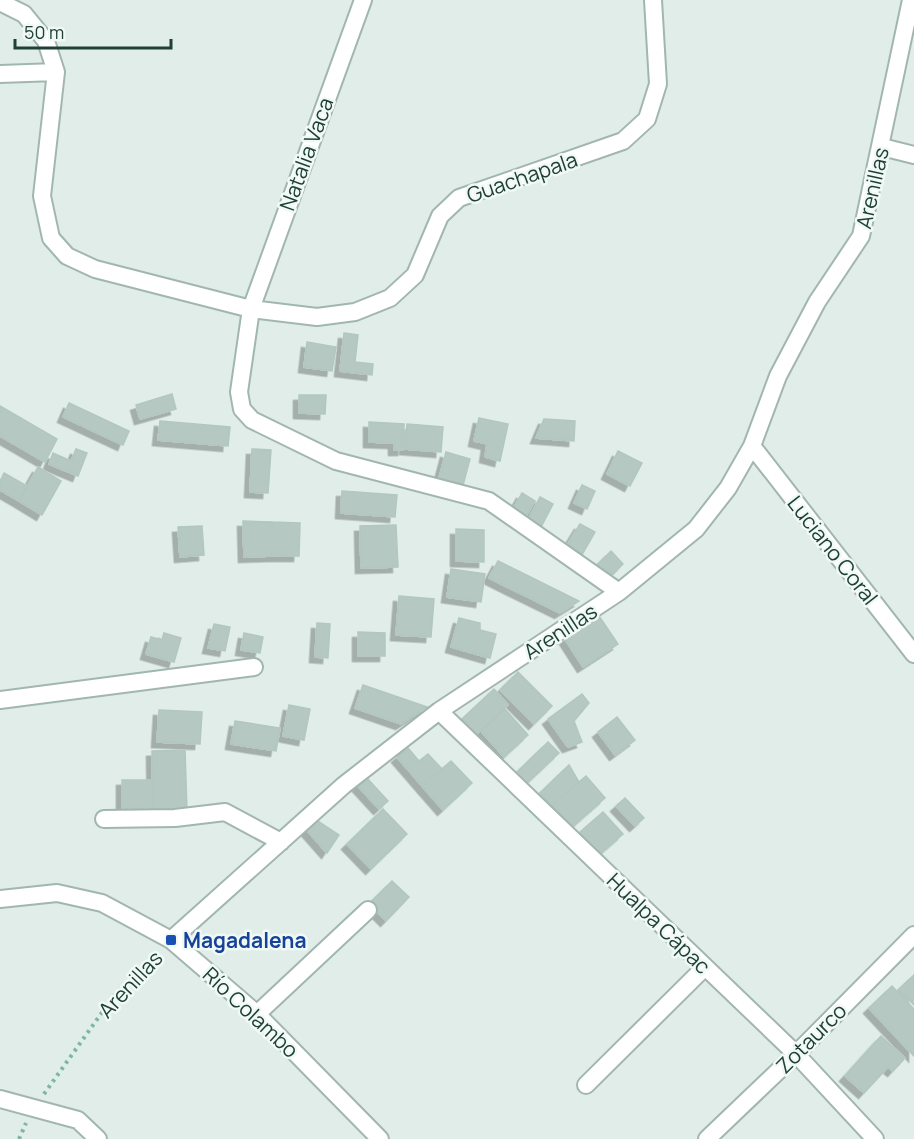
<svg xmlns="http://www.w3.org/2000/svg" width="914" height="1139" font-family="Manrope,sans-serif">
	<defs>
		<filter id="shadow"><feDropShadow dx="-5.5" dy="5.5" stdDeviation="0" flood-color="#0004"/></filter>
	</defs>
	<rect width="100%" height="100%" fill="#e0ede8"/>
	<!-- building -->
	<path fill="#b5c8c1" stroke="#b2c7c0" stroke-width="1.5" filter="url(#shadow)" d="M344 333 358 335 355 362 373 364 372 375 340 371Z
		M307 342 336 347 332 371 304 367Z
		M172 394 176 409 140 419 136 405Z
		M299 395H326L325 414 299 413Z
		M69 403 129 431 123 445 63 417Z
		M0 406 57 439 45 462 0 436Z
		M479 418 508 424 500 461 485 457 487 444 474 441Z
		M544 419 575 421 574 441 536 438Z
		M160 421 230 427 228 446 158 440Z
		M369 422 404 424 403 450H394V443L369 442Z
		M407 424 443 427 441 452 405 449Z
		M76 449 87 453 78 476 49 464 53 453 71 461Z
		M252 449 271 450 268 493 250 492Z
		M618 451 642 463 630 486 607 474Z
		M446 452 470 459 462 489 438 482Z
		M38 467 61 481 42 515 19 501Z
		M4 473 27 486 19 501 0 490V482Z
		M582 485 595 491 587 509 574 503Z
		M342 491 397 495 395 517 341 513Z
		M522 493 535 501 523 521 510 514Z
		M540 497 553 504 540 529 527 522Z
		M243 521 272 522V556L244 557Z
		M272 522 300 523 299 556H272Z
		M580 524 595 532 579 560 564 550Z
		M396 525 398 567 361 568 360 526Z
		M202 526 204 555 180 557 178 527Z
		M456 529 484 530V562L456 561Z
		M611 551 623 564 608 579 596 566Z
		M498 561 579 601 560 613 489 578Z
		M451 569 485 574 481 602 447 597Z
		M399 596 434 599 431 637 396 635Z
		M599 616 618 644 583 667 565 639Z
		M459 618 480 623V630L496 634 490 658 451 647Z
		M317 623 330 624 328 658 315 657Z
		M214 624 230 627 225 651 208 648Z
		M358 632 385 633V656H358Z
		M164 633 181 638 174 662 146 654 151 637 162 640Z
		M244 633 263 637 260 653 241 650Z
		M518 672 552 706 534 724 500 690Z
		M363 685 427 707 401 724 355 708Z
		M494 689 508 705 476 735 462 719Z
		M582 694 589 703 574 721 582 742 568 747 548 719Z
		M289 705 310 709 304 740 283 736Z
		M505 709 528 735 504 757 481 731Z
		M159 710 202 712 200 744 157 742Z
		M617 717 635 740 615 755 598 732Z
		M235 721 280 728 276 751 231 744Z
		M548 742 559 753 525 785 515 774Z
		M408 748 419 761 428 754 442 769 422 786 397 757Z
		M185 750 187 811 153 812 152 751Z
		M451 761 472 783 443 810 422 786Z
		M569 765 579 782 552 805 540 793Z
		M586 776 605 798 572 827 552 805Z
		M366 777 388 801 379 809 357 785Z
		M122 780H153V812H122Z
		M625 798 644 818 635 826 616 806Z
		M383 809 407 834 371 869 347 844Z
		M603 812 623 834 600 854 580 832Z
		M315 819 339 835 327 853 305 828Z
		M392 881 409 897 386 921 369 904Z
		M914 975V1005L899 989Z
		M892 986 914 1009V1056L869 1008Z
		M881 1036 905 1058 893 1071 888 1067 864 1093 845 1076Z"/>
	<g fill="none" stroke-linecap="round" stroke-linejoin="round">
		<defs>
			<path id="minor" d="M363 0 251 309 239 392 242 409 252 420 336 461 489 501 619 592
				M0 2 24 14 46 41 56 72 42 196 51 238 67 256 95 269 251 309 317 317 355 312 390 298 415 275 440 216 459 198 623 141 647 119 658 84 653 0
				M0 74 56 72
				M882 147 914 155
				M752 446 914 654
				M0 700 254 667
				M439 711 796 1054 875 1139
				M104 819 175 818 225 812 281 842
				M0 899 57 893 102 903 171 940 257 1014 380 1139
				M171 940 344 785 439 711 619 592 696 529 728 488 752 446 778 376 817 302 861 236 911 0
				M257 1014 368 910
				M586 1085 705 967
				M0 1099 78 1120 98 1139
				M707 1139 796 1054 914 935"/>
		</defs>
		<!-- minor casing -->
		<use href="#minor" stroke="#a2b6b0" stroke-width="20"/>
		<!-- path -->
		<path stroke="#7db5a6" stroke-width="4" stroke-dasharray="3 4.5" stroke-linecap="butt" d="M44 1094 113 997 158 953
			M19 1139 26 1123"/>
		<!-- minor -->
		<use href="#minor" stroke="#fff" stroke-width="16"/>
	</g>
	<!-- markers -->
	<rect fill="#1a4fb4" stroke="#f1f9f5" stroke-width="2" x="165" y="934" width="12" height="12" rx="3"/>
	<g text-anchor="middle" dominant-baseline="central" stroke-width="5" stroke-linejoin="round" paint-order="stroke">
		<!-- street labels -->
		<g font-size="21" fill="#1e4038" stroke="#f1f9f5">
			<text transform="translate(306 154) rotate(-70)">Natalia Vaca</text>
			<text transform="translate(522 177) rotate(-19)">Guachapala</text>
			<text transform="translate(872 188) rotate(-77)">Arenillas</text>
			<text transform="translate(833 550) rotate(52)">Luciano Coral</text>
			<text transform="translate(560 631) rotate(-33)">Arenillas</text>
			<text transform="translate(659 923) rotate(44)">Hualpa Cápac</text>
			<text transform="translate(130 984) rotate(-47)">Arenillas</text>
			<text transform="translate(251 1012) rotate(43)">Río Colambo</text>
			<text transform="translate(811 1038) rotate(-45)">Zotaurco</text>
		</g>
		<!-- transit labels -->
		<g font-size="21" font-weight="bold" fill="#164399" stroke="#f1f9f5" text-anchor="start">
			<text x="183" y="940">Magadalena</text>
		</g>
	</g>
	<!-- scale -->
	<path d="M15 39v9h156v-9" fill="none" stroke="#1e4038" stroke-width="3"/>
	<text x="24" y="39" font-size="18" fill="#1e4038" stroke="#f1f9f5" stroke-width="4.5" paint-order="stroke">50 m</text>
</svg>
